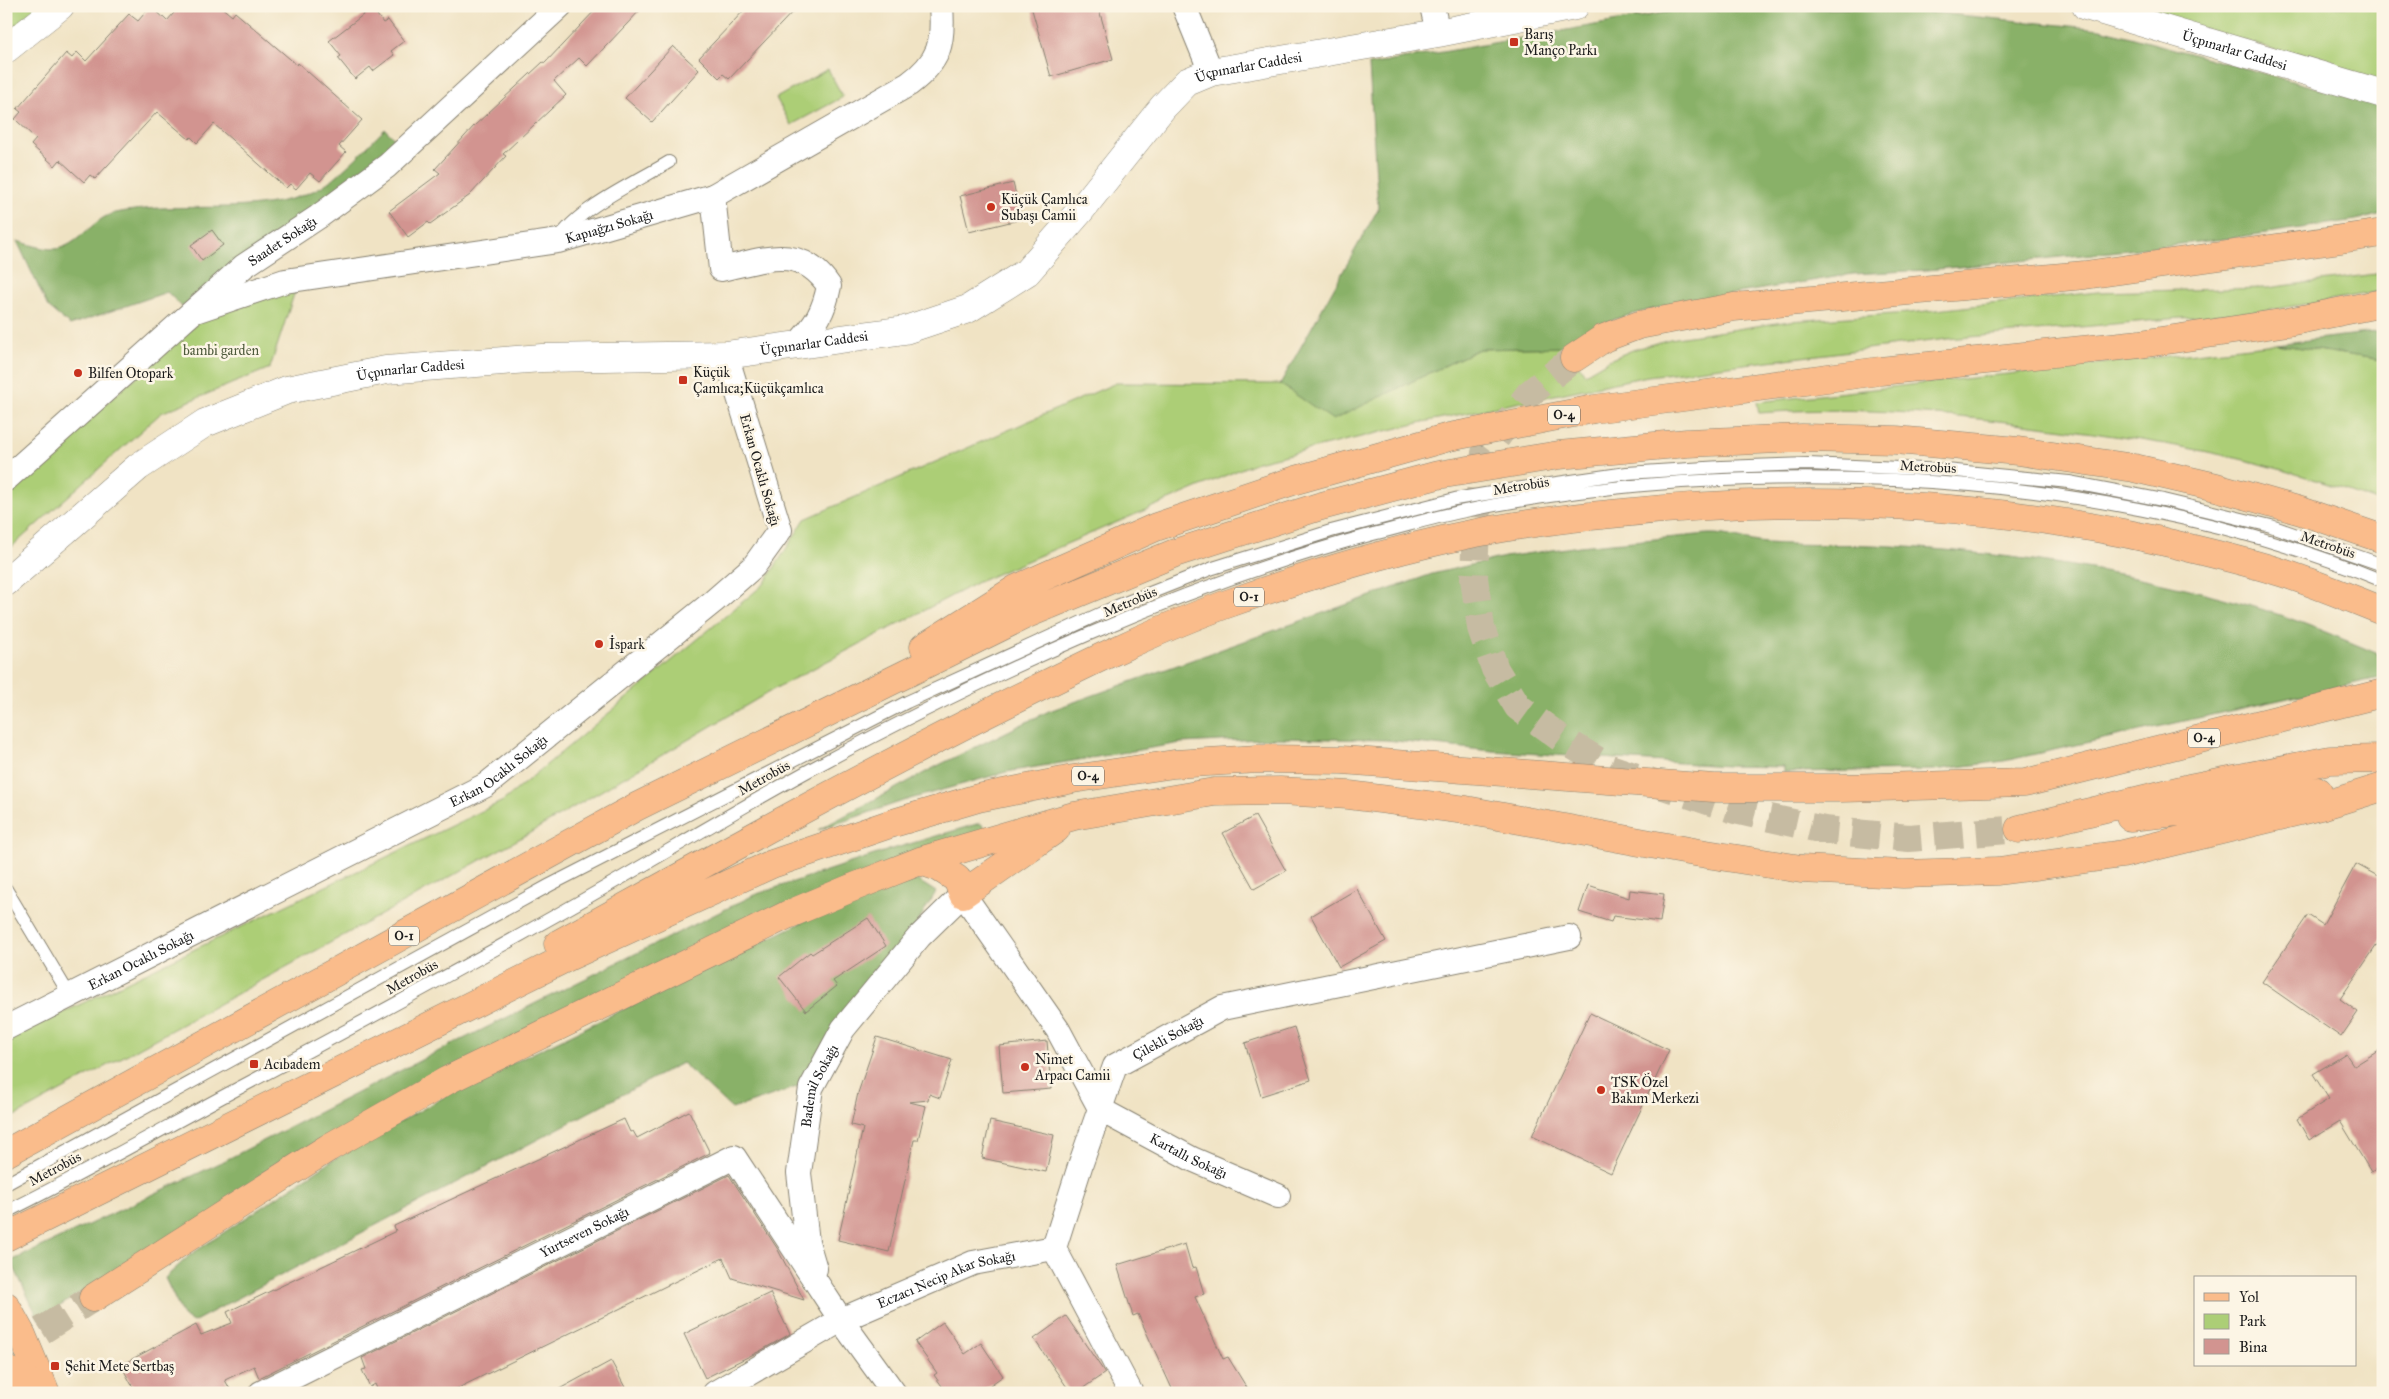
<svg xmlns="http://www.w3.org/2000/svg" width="2389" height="1399" font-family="'IM FELL Great Primer',serif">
	<rect width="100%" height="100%" fill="#fcf5e5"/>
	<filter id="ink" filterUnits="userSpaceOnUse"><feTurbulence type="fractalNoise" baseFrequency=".02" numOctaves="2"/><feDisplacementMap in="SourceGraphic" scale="10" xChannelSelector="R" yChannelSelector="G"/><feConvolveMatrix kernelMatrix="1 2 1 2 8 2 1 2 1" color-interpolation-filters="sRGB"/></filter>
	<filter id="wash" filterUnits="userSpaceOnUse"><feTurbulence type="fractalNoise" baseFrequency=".0096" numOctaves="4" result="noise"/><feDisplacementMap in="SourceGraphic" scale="20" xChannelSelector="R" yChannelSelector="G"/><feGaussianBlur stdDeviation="1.12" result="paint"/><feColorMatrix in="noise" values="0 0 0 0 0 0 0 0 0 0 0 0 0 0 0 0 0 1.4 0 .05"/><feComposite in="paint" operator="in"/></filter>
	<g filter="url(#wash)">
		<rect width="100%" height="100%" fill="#f0e3c4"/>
		<!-- green -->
		<path fill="#acce76" stroke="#647549" d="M6 6H38L6 33Z
			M2128 6H2383V82Z
			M828 69 843 97 791 125 776 98Z
			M2383 273V291L2270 310 1947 339 1648 376 1423 422 1257 462 978 582 776 688 528 834 6 1121V1040L503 801 764 584 805 519 1116 383 1280 384 1333 419 1479 349 1567 347 1585 374 1609 360 1635 349 1670 339 1790 321 1909 313 2098 292 2267 288Z
			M296 288 270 368 161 413 6 552V499L36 465 201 320Z
			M2276 344 2383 360V503C2351 492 2319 480 2286 471 2214 450 2138 439 2064 429 1962 416 1861 405 1759 413L1757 402Z"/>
		<!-- forest -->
		<path fill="#89b167" stroke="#526642" d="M1886 8 2101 29 2383 106V214L2356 220 2225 239 2092 254 1927 270 1853 274 1672 304 1615 319 1567 347 1479 349 1333 420 1280 384 1378 209 1369 65 1674 11Z
			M385 129 398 142 350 183 182 307 167 292 70 325 48 307 17 241C28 244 42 249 54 249 78 248 92 218 115 213 179 200 254 218 313 191 339 179 364 149 385 129Z
			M2383 331V360L2276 344Z
			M1708 534C1729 533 1747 542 1767 543 1809 546 1850 543 1892 546 2019 554 2153 574 2274 613 2311 625 2347 641 2383 656V677L2004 761 1934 770 1784 772V767L1727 766 1492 751 1386 740 1280 738 1181 743 1006 772 903 801 818 830 939 765 1049 711 1432 574 1505 557 1580 546Z
			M980 823 988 830 677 955 104 1277 39 1320 11 1261 220 1163 427 1057 754 895 889 850Z
			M917 880 936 892 823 1078 732 1109 682 1063 193 1322 183 1316 165 1278 190 1255 331 1161 453 1092 848 900Z"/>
		<g id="blocks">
			<!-- building -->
			<path fill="#d29490" d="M151 6 167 21 180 6H220L232 16 235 12 297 65 298 63 362 120 339 146 346 152 320 181 310 173 296 189 290 184 286 188 214 124 197 143 191 137 189 139 157 112 95 179 90 175 84 182 60 160 55 166 31 145 36 139 15 119 21 112 17 109 66 53 72 58 77 52 86 61 129 14 138 21Z
				M599 6H644L587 66 579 58 554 81 566 95 503 154 506 156 470 195 430 224 428 222 408 237 389 211 440 173 435 169 474 126 543 62 545 63Z
				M748 6H798L729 79 723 74 719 78 699 58Z
				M1031 6H1098L1113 59 1051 77Z
				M372 8 383 23 388 20 404 41 391 51 394 55 373 71 370 67 355 79 338 58 341 56 329 41Z
				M673 46 699 70 652 122 625 98Z
				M1013 183 1022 219 969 232 960 196Z
				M212 230 223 245 202 261 191 245Z
				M1255 816 1286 871 1254 889 1223 833Z
				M2356 864 2383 879V936L2340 999 2358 1012 2341 1037 2262 982 2308 915 2323 925Z
				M1588 885 1629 898 1630 890 1664 894 1660 922 1613 916 1611 922 1579 912Z
				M1357 889 1386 941 1339 967 1311 916Z
				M868 918 886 946 833 981 837 986 806 1011 779 977 810 952 812 954Z
				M1590 1013 1669 1050 1611 1173 1532 1136Z
				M1294 1027 1311 1080 1261 1096 1245 1043Z
				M877 1037 952 1060 940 1098 929 1094 928 1100 909 1102 926 1106 918 1140H914L889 1252 838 1240 863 1128 851 1125 858 1093Z
				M1047 1041 1051 1089 1003 1093 999 1046Z
				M2383 1048V1165L2371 1172 2340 1121 2309 1140 2297 1119 2329 1099 2313 1074 2346 1054 2354 1066Z
				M689 1111 710 1153 259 1378 254 1366 225 1380 232 1393H136L121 1365 196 1325 201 1335 232 1323 227 1312 396 1231 394 1226 624 1119 630 1132 633 1131 637 1138Z
				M990 1121 1054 1135 1046 1172 982 1158Z
				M729 1175 777 1248 804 1300 732 1278 723 1258 448 1393H379L375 1384 370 1387 362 1370 366 1369 362 1358Z
				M1185 1244 1192 1268 1196 1267 1204 1294 1195 1297 1223 1359 1228 1357 1250 1393H1174L1138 1314 1133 1316 1117 1265Z
				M770 1293 790 1334 760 1351 705 1378 684 1334Z
				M1066 1316 1105 1373 1076 1393H1071L1034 1339Z
				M943 1322 965 1354 981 1343 1003 1376 979 1393H947L934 1375 937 1373 915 1342Z
				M611 1361 628 1393H552Z"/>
		</g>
	</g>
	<g filter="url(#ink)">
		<use href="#blocks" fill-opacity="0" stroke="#868070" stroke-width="1"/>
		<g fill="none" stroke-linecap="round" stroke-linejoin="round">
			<!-- trunk-tunnel -->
			<path stroke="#c6bba2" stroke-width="28" stroke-dasharray="28 14" stroke-linecap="butt" d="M1574 358 1529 394 1485 453 1476 525 1474 578 1481 628 1495 669 1518 707 1562 739 1610 768 1735 810 1824 830 1909 838 2019 829
				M6 1353 93 1298"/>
			<defs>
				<path id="service" d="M559 239C578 208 638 181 669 162
					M6 889 70 996
					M6 1184 550 885 907 702 1117 606 1213 568 1331 531 1455 499 1515 489 1627 473 1721 467 1808 464 1946 470 2069 482 2163 500 2271 526 2383 565
					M6 1212C79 1176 150 1136 222 1097 335 1037 448 976 560 913 646 865 730 813 817 766 993 672 1180 586 1373 534 1402 527 1431 518 1460 512 1602 482 1749 474 1894 480 2057 487 2232 519 2383 581"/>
				<g id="minor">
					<path d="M1184 6 1211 72"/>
					<path d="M1432 6 1438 33"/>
					<path d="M713 196 721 269C764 260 800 243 829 286 824 312 816 324 798 344"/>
					<path id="s1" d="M195 311 285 281 558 241 713 196 909 84C940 61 944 43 941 6"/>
					<path id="s2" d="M6 479 244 266 318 217 387 166 560 6"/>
					<path id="s3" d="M6 1028 486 785 714 601 754 566 780 530 726 355"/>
					<path id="s4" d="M1101 1110 1192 1159 1278 1196"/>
					<path id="s5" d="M815 1269 807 1242 799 1173 811 1088 843 1029 919 937 963 894 1058 1030 1101 1110"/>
					<path id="s6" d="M261 1393 734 1157 841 1320 894 1393"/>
					<path id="s7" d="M715 1393 841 1320 973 1263 1054 1248"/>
					<path id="s8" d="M1131 1393 1054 1248 1081 1163 1115 1066 1222 1008 1569 937"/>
				</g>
				<g id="tertiary">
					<path id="s9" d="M2086 6 2383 94"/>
					<path d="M6 49 60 6"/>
					<path id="s10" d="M6 582 138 467 205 423 287 390 386 370 542 358 726 355 905 330 968 309 1027 272 1080 211 1163 107 1187 82 1211 72 1438 33 1575 6"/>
				</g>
				<path id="primary" d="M6 1306 22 1335 46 1393"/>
				<path id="trunk" d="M1574 358 1604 338 1639 325 1734 307 2085 275 2383 233
					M924 647 1016 589 1156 527 1296 480 1449 437 1594 409 1880 371 2140 344 2288 322 2383 303
					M2130 817 2196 810 2318 791
					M2019 829 2189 788 2330 760 2383 759
					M920 861 938 867 957 879 963 894 1056 829
					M558 944C700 866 841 787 986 714 1064 675 1142 635 1224 605 1297 579 1372 556 1447 539 1501 527 1556 519 1611 514 1794 494 1980 501 2161 541 2201 551 2243 560 2283 573 2317 584 2350 598 2383 611
					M6 1153 636 807 1027 614 1175 553 1318 507 1438 475 1559 455 1687 443 1802 438 1896 440 2018 451 2134 468 2216 487 2301 511 2383 539
					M6 1237 570 956 772 864 890 824 978 798 1073 779 1174 764 1258 759 1342 760 1714 788H1842L2025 783 2383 693
					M93 1298 328 1148 448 1080 787 915 849 889 920 861 1074 816 1214 792 1280 791 1349 795 1466 810 1694 852 1801 869 1903 874 1998 871 2123 854 2325 805 2383 787
					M6 1370 25 1379 35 1393"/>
			</defs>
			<!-- service casing -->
			<use href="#service" stroke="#868070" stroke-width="14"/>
			<!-- minor casing -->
			<use href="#minor" stroke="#868070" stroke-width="26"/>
			<!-- tertiary casing -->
			<use href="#tertiary" stroke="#868070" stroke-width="29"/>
			<!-- primary casing -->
			<use href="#primary" stroke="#868070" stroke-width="29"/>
			<!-- trunk casing -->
			<use href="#trunk" stroke="#868070" stroke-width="29"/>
			<!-- service -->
			<use href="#service" stroke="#fff" stroke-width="12"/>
			<!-- minor -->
			<use href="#minor" stroke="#fff" stroke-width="24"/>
			<!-- tertiary -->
			<use href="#tertiary" stroke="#fff" stroke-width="28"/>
			<!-- primary -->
			<use href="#primary" stroke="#fabc8b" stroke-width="28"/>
			<!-- trunk -->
			<use href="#trunk" stroke="#fabc8b" stroke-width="28"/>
		</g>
	</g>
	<!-- markers -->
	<g fill="#c8321e" stroke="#fcf5e5" stroke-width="2">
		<rect x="1509" y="37" width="10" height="10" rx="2.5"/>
		<circle cx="991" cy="207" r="5"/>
		<circle cx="78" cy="373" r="5"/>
		<rect x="678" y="375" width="10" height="10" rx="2.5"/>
		<circle cx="599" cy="644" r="5"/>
		<rect x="249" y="1059" width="10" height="10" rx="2.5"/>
		<circle cx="1025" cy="1067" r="5"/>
		<circle cx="1601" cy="1090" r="5"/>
		<rect x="50" y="1361" width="10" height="10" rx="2.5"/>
	</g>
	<g text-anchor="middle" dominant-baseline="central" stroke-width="5" stroke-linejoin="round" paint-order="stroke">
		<!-- shield labels -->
		<g fill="#fcf5e5" stroke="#5f5d58" stroke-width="1">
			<rect x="1548" y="405.5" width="32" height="19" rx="4"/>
			<rect x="1234" y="587.5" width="30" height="19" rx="4"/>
			<rect x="2188" y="728.5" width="32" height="19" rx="4"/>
			<rect x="1072" y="766.5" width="32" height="19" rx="4"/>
			<rect x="389" y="926.5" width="30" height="19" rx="4"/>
		</g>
		<g font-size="12" font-weight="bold" fill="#1c1c1c">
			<text x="1564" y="415">O-4</text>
			<text x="1249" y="597">O-1</text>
			<text x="2204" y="738">O-4</text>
			<text x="1088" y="776">O-4</text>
			<text x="404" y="936">O-1</text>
		</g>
		<!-- poi labels -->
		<g font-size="14" fill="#1c1c1c" stroke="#fcf5e5" text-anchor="start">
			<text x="1524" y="34">Barış<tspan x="1524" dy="16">Manço Parkı</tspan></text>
			<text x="1001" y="199">Küçük Çamlıca<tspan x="1001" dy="16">Subaşı Camii</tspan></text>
			<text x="693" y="372">Küçük<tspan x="693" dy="16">Çamlıca;Küçükçamlıca</tspan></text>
			<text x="88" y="373">Bilfen Otopark</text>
			<text x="609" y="644">İspark</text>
			<text x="1035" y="1059">Nimet<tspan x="1035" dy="16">Arpacı Camii</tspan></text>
			<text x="264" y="1064">Acıbadem</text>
			<text x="1611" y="1082">TSK Özel<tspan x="1611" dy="16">Bakım Merkezi</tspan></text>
			<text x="65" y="1366">Şehit Mete Sertbaş</text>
		</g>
		<!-- street labels -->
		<g font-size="14" fill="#1c1c1c" stroke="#fcf5e5">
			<text stroke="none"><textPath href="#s9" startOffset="155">Üçpınarlar Caddesi</textPath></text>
			<text stroke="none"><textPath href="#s10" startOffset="1414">Üçpınarlar Caddesi</textPath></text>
			<text stroke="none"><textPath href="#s1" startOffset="424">Kapıağzı Sokağı</textPath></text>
			<text stroke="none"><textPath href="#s2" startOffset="365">Saadet Sokağı</textPath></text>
			<text stroke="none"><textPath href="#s10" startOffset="874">Üçpınarlar Caddesi</textPath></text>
			<text stroke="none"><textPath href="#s10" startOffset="469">Üçpınarlar Caddesi</textPath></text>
			<text transform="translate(1928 467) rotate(3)">Metrobüs</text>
			<text transform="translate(760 470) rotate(74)">Erkan Ocaklı Sokağı</text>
			<text transform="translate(1521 486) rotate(-9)">Metrobüs</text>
			<text transform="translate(2328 545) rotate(19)">Metrobüs</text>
			<text transform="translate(1130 602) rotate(-23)">Metrobüs</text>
			<text stroke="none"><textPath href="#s3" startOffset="556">Erkan Ocaklı Sokağı</textPath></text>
			<text transform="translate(764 778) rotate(-29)">Metrobüs</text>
			<text stroke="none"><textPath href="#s3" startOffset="151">Erkan Ocaklı Sokağı</textPath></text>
			<text transform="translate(412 977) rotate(-29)">Metrobüs</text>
			<text stroke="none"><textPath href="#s8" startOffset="416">Çilekli Sokağı</textPath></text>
			<text stroke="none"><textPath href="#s5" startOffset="188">Bademil Sokağı</textPath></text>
			<text stroke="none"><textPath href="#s4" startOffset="99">Kartallı Sokağı</textPath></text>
			<text transform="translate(55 1169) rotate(-28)">Metrobüs</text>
			<text stroke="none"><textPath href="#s6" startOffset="361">Yurtseven Sokağı</textPath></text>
			<text stroke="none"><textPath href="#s7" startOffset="259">Eczacı Necip Akar Sokağı</textPath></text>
		</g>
		<!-- park labels -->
		<g font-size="14" fill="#4e5a3c" stroke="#fcf5e5">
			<text x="221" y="350">bambi garden</text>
		</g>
	</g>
	<!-- margin -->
	<rect width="2389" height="1399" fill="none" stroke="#fcf5e5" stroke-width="25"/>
	<!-- legend -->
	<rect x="2194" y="1276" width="162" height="90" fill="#fcf5e5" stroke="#a29e95"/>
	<rect x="2204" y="1293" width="25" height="8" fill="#fabc8b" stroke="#a29e95"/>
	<text x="2239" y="1302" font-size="15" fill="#1c1c1c">Yol</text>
	<rect x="2204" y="1314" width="25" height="15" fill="#acce76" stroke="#a29e95"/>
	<text x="2239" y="1326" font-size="15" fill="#1c1c1c">Park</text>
	<rect x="2204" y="1339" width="25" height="15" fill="#d29490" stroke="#a29e95"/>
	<text x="2239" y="1352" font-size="15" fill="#1c1c1c">Bina</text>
</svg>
